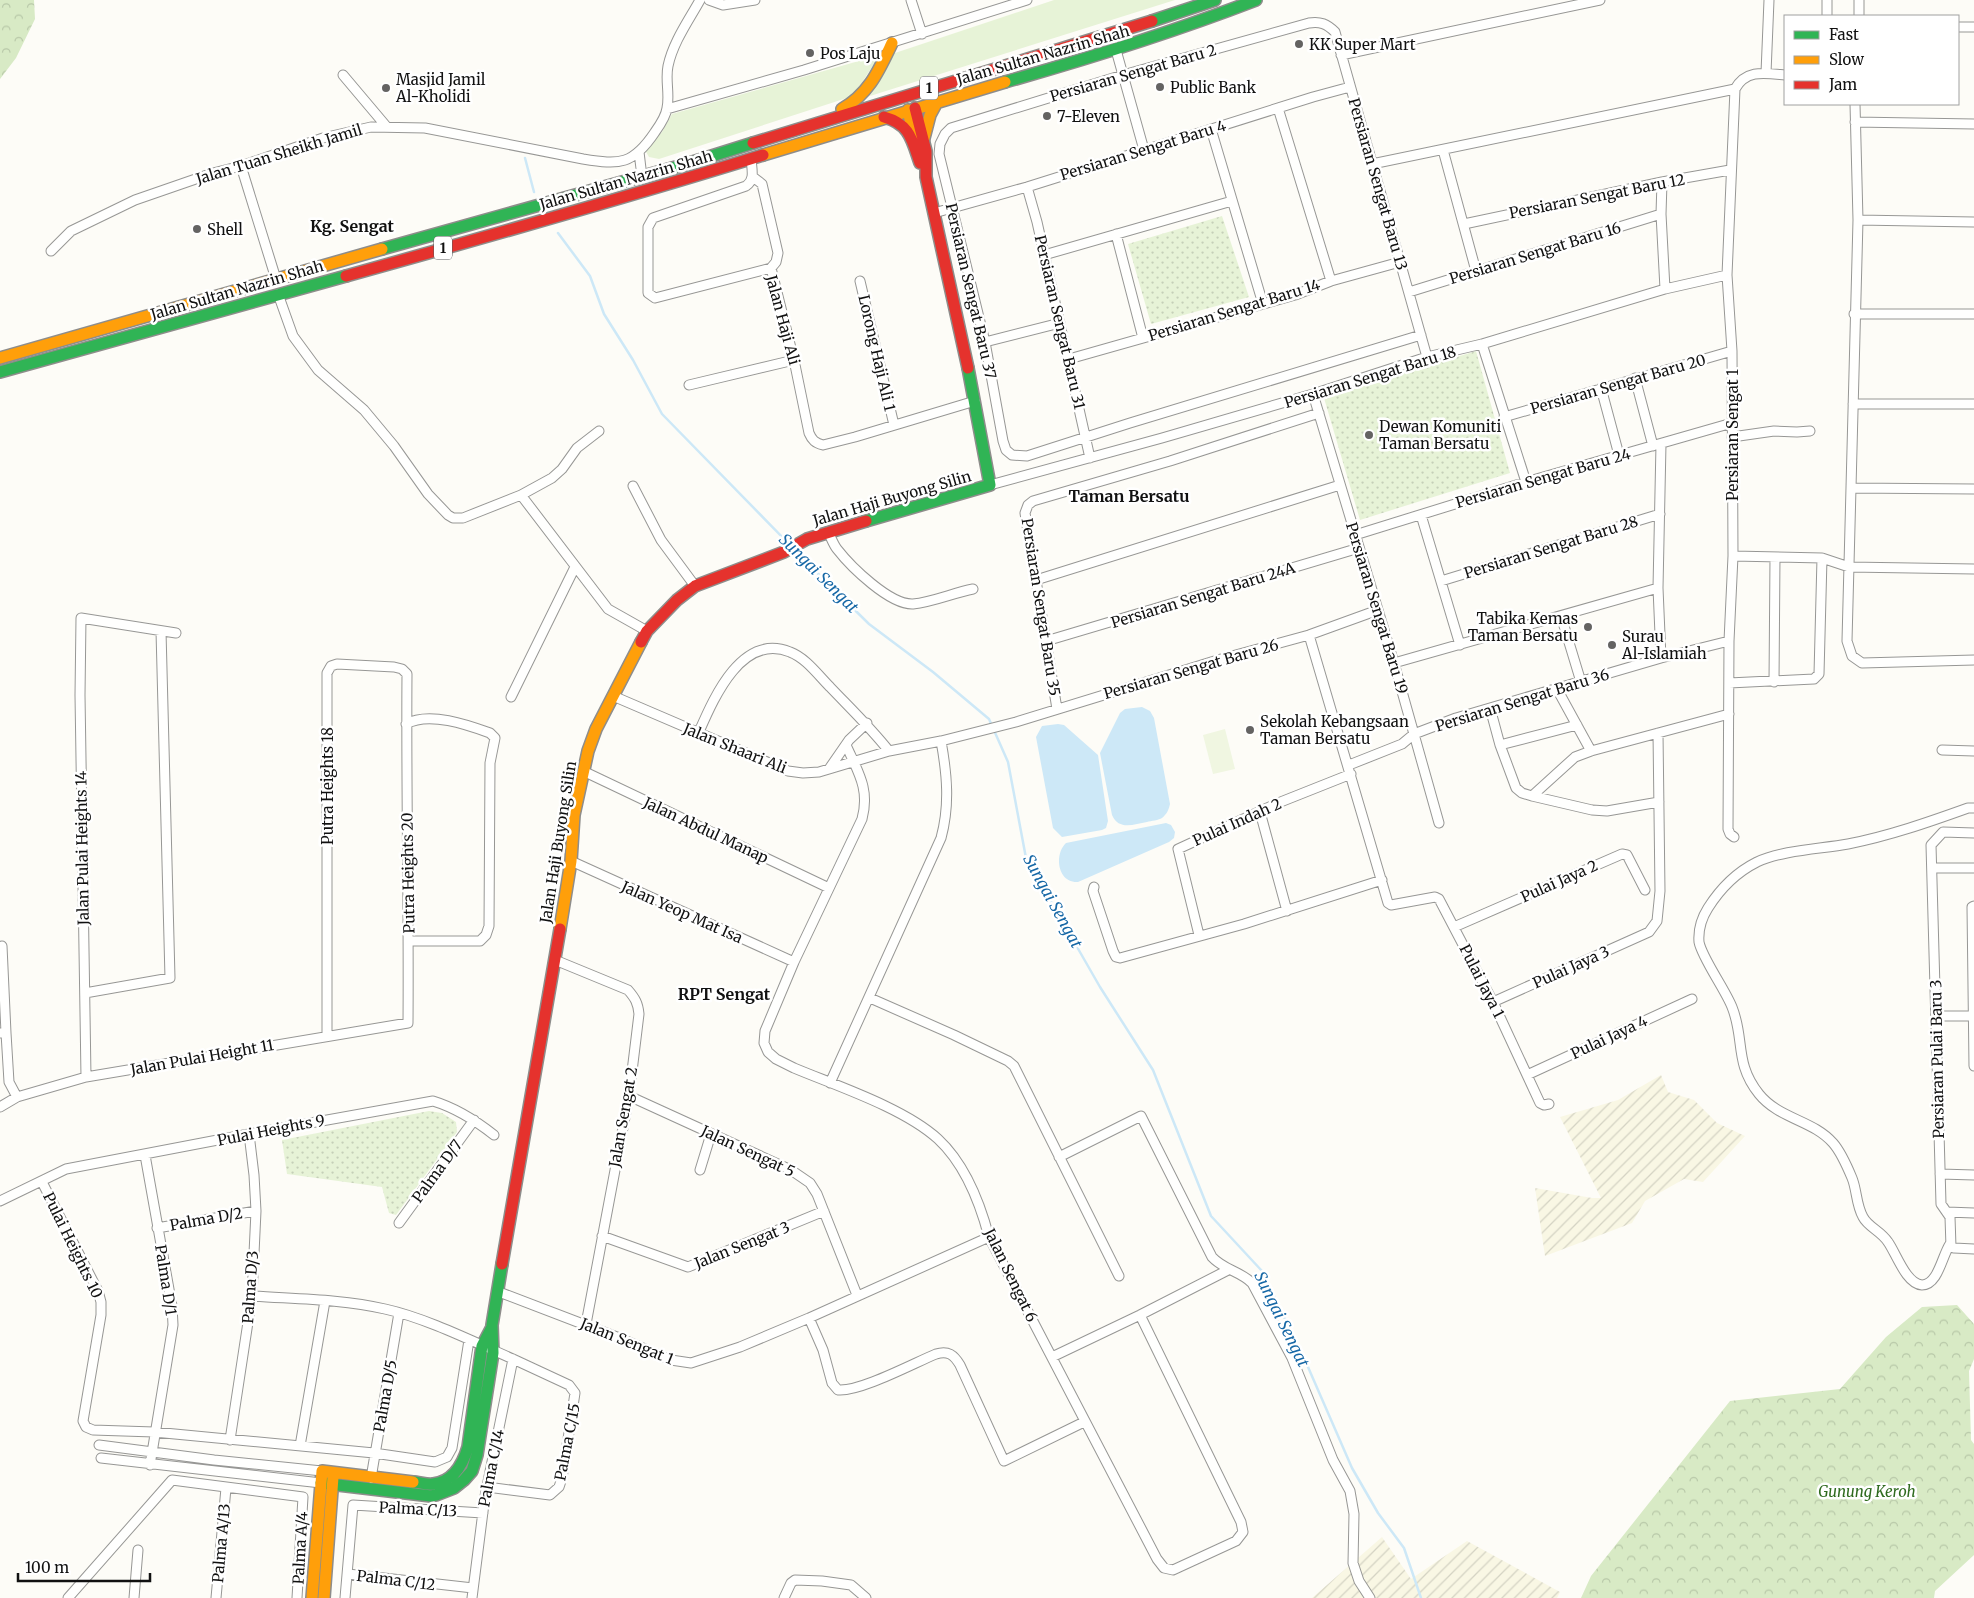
<svg xmlns="http://www.w3.org/2000/svg" width="1974" height="1598" font-family="Merriweather,serif">
	<defs>
		<pattern id="farmland-furrows" width="10" height="10" patternUnits="userSpaceOnUse" patternTransform="scale(1.25)"><rect width="10" height="10" fill="#f9f7e4"/><path d="M-1 1l2-2M0 10L10 0M9 11l2-2" fill="none" stroke="#d4d3c3"/></pattern>
		<pattern id="forest-crowns" width="20" height="18" patternUnits="userSpaceOnUse" patternTransform="scale(1.25)"><rect width="20" height="18" fill="#d8eac5"/><path d="M2 6a3 3 0 1 1 6 0M12 15a3 3 0 1 1 6 0" fill="none" stroke="#b8c8a8"/></pattern>
		<pattern id="park-dots" width="8" height="8" patternUnits="userSpaceOnUse" patternTransform="scale(1.25)"><rect width="8" height="8" fill="#e7f3d7"/><path d="M2 2h.1M6 6h.1" fill="none" stroke="#c5cfb8" stroke-width="1.8" stroke-linecap="round"/></pattern>
	</defs>
	<rect width="100%" height="100%" fill="#fdfcf7"/>
	<!-- farmland -->
	<path fill="url(#farmland-furrows)" d="M1661 1075 1668 1092 1694 1100 1717 1123 1745 1136 1703 1182 1684 1179 1645 1201 1632 1223 1545 1256 1535 1188 1592 1198H1601L1560 1117 1618 1100Z
		M1382 1537 1411 1579 1467 1541 1560 1592 1557 1598H1312Z"/>
	<!-- grass -->
	<path fill="#e7f3d7" d="M1054 0H1175L870 96 892 54Z
		M880 55 853 96 659 159 649 157 645 150 662 132 672 114Z"/>
	<!-- forest -->
	<path fill="url(#forest-crowns)" d="M0 0H34L35 19 16 58 0 79Z
		M1957 1305 1974 1324V1359L1969 1371 1971 1440 1974 1444V1555L1935 1591 1934 1598H1581L1591 1576 1730 1401 1840 1389 1886 1337 1922 1307Z"/>
	<!-- park -->
	<path fill="url(#park-dots)" d="M1222 216 1249 297 1151 324 1128 244Z
		M1476 351 1510 473 1360 520 1324 398Z
		M429 1111 442 1113 456 1122 457 1132 396 1215 389 1213 382 1187 287 1174 282 1140Z"/>
	<!-- pitch -->
	<path fill="#f0f6e1" d="M1225 729 1235 769 1213 774 1203 735Z"/>
	<!-- water -->
	<path fill="#cde8f7" d="M1142 707 1150 711 1154 718 1170 804C1169 809 1167 814 1162 818 1159 820 1151 821 1147 822 1134 824 1119 831 1112 815L1100 753 1120 713 1125 709Z
		M1058 724 1064 725 1098 755 1108 821 1106 828 1102 830 1062 837 1053 828 1036 737 1042 726Z
		M1166 823 1171 825 1175 832 1174 838 1169 842 1078 882C1057 883 1054 854 1066 843Z"/>
	<g fill="none" stroke-linecap="round" stroke-linejoin="round">
		<!-- stream -->
		<path stroke="#cde8f7" stroke-width="2.5" d="M525 158 534 192
			M558 233 590 276 604 314 633 360 662 414 789 544
			M794 550 869 624 933 672 989 719 1008 762 1026 858 1100 987 1153 1070 1211 1216 1262 1271 1308 1367 1352 1468 1378 1513 1404 1548 1421 1598"/>
		<defs>
			<path id="street" d="M709 0 723 5 755 0
				M911 0 922 34
				M1827 0V16
				M1859 16V0
				M1958 27H1974
				M1116 50 1144 150
				M1341 55 1600 0
				M1766 73 1769 0
				M343 75 386 126
				M1855 104 1858 220 1847 641 1852 656 1862 663 1974 660
				M1278 108 1331 281
				M667 109 804 70 1027 0
				M1855 122 1974 124
				M1211 129 1263 304
				M1443 150 1476 271
				M639 152 642 177
				M751 159C752 170 755 180 746 186L653 218 648 227V293L655 298 771 268 794 360 809 433C812 440 815 443 823 445L855 437 975 401
				M1372 164 1735 89
				M241 166 276 279
				M753 177 762 184 778 253 776 262 771 268
				M1662 182 1661 214 1665 289
				M1027 187 1037 222 1090 458
				M934 213 1027 187 1313 97 1350 87
				M1858 220 1974 222
				M1464 224 1662 182 1730 170
				M1116 234 1143 338
				M51 251 71 231 135 200 213 173 241 166 323 138 371 127 425 128 583 159C620 165 633 165 655 132 660 125 666 116 667 108 670 94 665 80 668 66 673 42 689 20 700 0
				M1044 255 1232 201
				M860 281 894 425
				M1409 292 1661 214
				M278 294 293 336 318 370 364 410 394 446 428 494 448 515 453 518H463L521 495
				M1854 314H1974
				M1421 335 1130 423 1027 456 1012 455 1006 450 1003 441 985 342 939 154 940 144 945 134 951 128 1123 75 1309 23C1320 21 1327 24 1335 32L1427 357
				M985 342 1060 323
				M1482 344 1526 482
				M1069 359 1295 295 1331 281 1400 262
				M1635 378 1653 446
				M689 385 794 360
				M1601 388 1619 455
				M1313 394 1394 663 1439 823
				M1853 404H1974
				M1504 417 1732 351
				M599 431 577 448 562 469 552 478 521 495 608 609 647 631
				M1732 437 1774 431 1797 432 1810 431
				M1661 444 1658 588 1661 658
				M990 485 1162 438 1313 394 1427 357 1482 344 1665 289 1727 275
				M633 486 661 540 695 586
				M1851 488 1974 489
				M1421 515 1460 645
				M828 532C831 537 833 544 837 549 851 567 890 605 913 604 933 602 953 593 973 589
				M1355 535 1526 482 1732 423
				M1733 556 1822 558 1849 567 1974 569
				M1036 580 1340 485
				M1441 581 1660 514
				M1561 616 1581 682
				M1309 635 1388 903 1391 905 1435 897 1439 899 1493 1002 1540 1103 1544 1105 1549 1104
				M1046 641 1359 548
				M1394 663 1658 588
				M1774 682 1775 557
				M1729 683 1814 679 1819 674 1822 558
				M1557 689 1591 751
				M613 696 788 771 803 773 819 772 889 751 941 741 1016 722 1221 659 1309 635 1378 610
				M511 697 575 567
				M1490 708 1500 745 1516 788 1522 793 1532 796 1575 757 1591 751 1729 714
				M1057 709 1025 513 1028 505 1033 501 1170 461 1319 413
				M406 724C429 711 468 725 490 733L495 738 490 763 489 926 486 935 480 941H409
				M698 734C713 700 741 632 790 652 806 658 818 675 830 687 851 709 870 727 889 751
				M846 745C858 772 870 789 862 819L794 962 765 1031 764 1043 768 1052 776 1059 794 1068C837 1086 904 1108 938 1139 965 1164 980 1203 989 1237L1157 1559 1164 1568 1173 1570 1236 1541 1243 1532 1241 1522 1140 1315
				M1500 745 1577 725
				M1942 750 1974 751
				M1349 765 1402 744 1414 734 1456 718 1661 658 1729 641
				M829 769 849 740 867 723
				M583 771 829 888
				M1532 796 1592 810 1607 811 1659 802
				M1260 812 1287 911
				M1974 833 1943 832 1931 845 1941 1204 1950 1217 1951 1247 1954 1248 1974 1249
				M1734 837 1730 834 1728 829 1729 641 1733 556 1732 351 1727 275 1735 89C1746 69 1765 73 1785 75
				M571 861 794 962
				M1932 868H1974
				M1094 887 1093 891 1113 951 1116 957 1120 958 1244 924 1382 880
				M1974 906 1972 907 1974 1066
				M1454 927 1622 854 1627 855 1645 890
				M1199 935 1178 849 1278 803 1351 774
				M2 946 6 1033
				M555 960 628 990C635 998 638 1003 639 1014L629 1096 586 1324
				M85 993 170 978 161 631
				M870 998 954 1035 1008 1061 1014 1066 1119 1276
				M1493 1002 1649 932 1657 921 1660 891 1658 733
				M1936 1016H1973
				M0 1033H6L9 1082 17 1097
				M1527 1075 1692 999
				M86 1077 80 695 81 618 176 633
				M830 1083 941 838C950 805 947 774 941 741
				M629 1096 791 1170 810 1183 817 1194 857 1295
				M0 1107 17 1097 86 1077 408 1023C409 906 406 790 407 674L402 669 394 667 337 664 331 666 327 673V1036
				M145 1155 172 1306 173 1325 150 1465
				M1059 1157 1141 1116 1212 1257C1224 1270 1240 1271 1252 1283L1292 1358 1333 1460 1350 1491 1354 1514 1353 1563 1359 1581 1370 1598
				M700 1170 711 1134
				M1940 1174 1974 1175
				M42 1182 98 1291 101 1302V1315L83 1421 86 1427 93 1430 154 1432 374 1453 435 1462 447 1457 452 1448 469 1340
				M0 1201 66 1169 249 1134 433 1101C456 1108 475 1120 494 1135
				M1947 1212 1974 1213
				M399 1223 474 1120
				M157 1228 256 1211
				M602 1236 688 1267 824 1211
				M1950 1244C1942 1256 1938 1285 1922 1285 1906 1284 1896 1253 1888 1242 1881 1231 1868 1227 1863 1217 1856 1205 1857 1190 1852 1178 1847 1166 1841 1152 1833 1143 1813 1120 1779 1119 1759 1094 1734 1063 1745 1039 1732 1007 1725 989 1702 958 1699 942 1698 929 1701 919 1708 908 1720 889 1737 872 1757 862 1783 850 1820 849 1848 844 1889 836 1929 822 1968 808H1974
				M499 1292 622 1339 671 1360 691 1363 740 1347 809 1318 989 1237
				M252 1296C296 1299 342 1299 385 1309 426 1318 474 1342 513 1359L485 1496 472 1598
				M809 1318 823 1350 832 1383 838 1390C860 1392 914 1363 936 1354 948 1350 954 1355 960 1365L1004 1461 1084 1422
				M1052 1357 1140 1315 1228 1270
				M230 1440 252 1296 256 1211 254 1175 249 1134
				M99 1445 214 1460 322 1471
				M300 1446 325 1301
				M101 1458 321 1483
				M371 1478 399 1313
				M487 1487 550 1495 559 1487 562 1478 575 1393 569 1385 513 1359
				M348 1574 473 1588
				M68 1598 172 1480 303 1497 297 1598
				M134 1598 138 1550
				M216 1598 226 1488
				M345 1598 353 1505 483 1513
				M784 1598 791 1583 795 1580 822 1581 851 1585 866 1598"/>
			<path id="fast" d="M1152 21 1215 0
				M1005 82C1090 58 1173 32 1256 0
				M382 249 683 165 753 143
				M0 372 346 276
				M866 521 990 485 968 368
				M413 1482C419 1482 427 1485 433 1484 453 1482 463 1464 468 1447L482 1346 492 1327
				M321 1483 431 1496 436 1495 454 1488 464 1480 472 1471 477 1455 493 1353 492 1325 502 1264"/>
			<path id="slow" d="M842 109C869 94 879 70 892 43
				M908 110 914 138
				M923 142 930 115 937 102
				M763 155 1005 82
				M0 358 382 249
				M560 929 571 861 574 815 588 751 596 729 641 642
				M312 1598 322 1471 413 1482
				M324 1598 333 1477"/>
			<path id="jam" d="M915 108 926 151V177L968 368
				M884 117C910 124 912 140 920 163
				M753 143 1152 21
				M346 276C486 237 625 198 763 155
				M641 642 647 631 677 600 695 586 784 552 807 539 866 521
				M502 1264 560 929"/>
		</defs>
		<!-- street casing -->
		<use href="#street" stroke="#979795" stroke-width="11"/>
		<!-- fast casing -->
		<use href="#fast" stroke="#8e8d8b" stroke-width="14"/>
		<!-- slow casing -->
		<use href="#slow" stroke="#8e8d8b" stroke-width="14"/>
		<!-- jam casing -->
		<use href="#jam" stroke="#8e8d8b" stroke-width="14"/>
		<!-- street -->
		<use href="#street" stroke="#fffffe" stroke-width="9"/>
		<!-- fast -->
		<use href="#fast" stroke="#30b455" stroke-width="11"/>
		<!-- slow -->
		<use href="#slow" stroke="#ff9f0a" stroke-width="11"/>
		<!-- jam -->
		<use href="#jam" stroke="#e5322d" stroke-width="11"/>
	</g>
	<!-- markers -->
	<g fill="#646362" stroke="#fff" stroke-width="2">
		<circle cx="1299" cy="44" r="5"/>
		<circle cx="810" cy="53" r="5"/>
		<circle cx="1160" cy="87" r="5"/>
		<circle cx="386" cy="88" r="5"/>
		<circle cx="1047" cy="116" r="5"/>
		<circle cx="197" cy="229" r="5"/>
		<circle cx="1369" cy="435" r="5"/>
		<circle cx="1588" cy="627" r="5"/>
		<circle cx="1612" cy="645" r="5"/>
		<circle cx="1250" cy="730" r="5"/>
	</g>
	<g text-anchor="middle" dominant-baseline="central" stroke-width="5" stroke-linejoin="round" paint-order="stroke">
		<!-- shield labels -->
		<g fill="#fff" stroke="#585858" stroke-width="1">
			<rect x="920" y="76.5" width="18" height="23" rx="4"/>
			<rect x="434" y="236.5" width="18" height="23" rx="4"/>
		</g>
		<g font-size="14" font-weight="bold" fill="#111">
			<text x="929" y="88">1</text>
			<text x="443" y="248">1</text>
		</g>
		<!-- poi labels -->
		<g font-size="15" fill="#111" stroke="#fff" text-anchor="start">
			<text x="1309" y="44">KK Super Mart</text>
			<text x="820" y="53">Pos Laju</text>
			<text x="396" y="79">Masjid Jamil<tspan x="396" dy="17">Al-Kholidi</tspan></text>
			<text x="1170" y="87">Public Bank</text>
			<text x="1057" y="116">7-Eleven</text>
			<text x="207" y="229">Shell</text>
			<text x="1379" y="426">Dewan Komuniti<tspan x="1379" dy="17">Taman Bersatu</tspan></text>
			<text x="1578" y="618" text-anchor="end">Tabika Kemas<tspan x="1578" dy="17">Taman Bersatu</tspan></text>
			<text x="1622" y="636">Surau<tspan x="1622" dy="17">Al-Islamiah</tspan></text>
			<text x="1260" y="721">Sekolah Kebangsaan<tspan x="1260" dy="17">Taman Bersatu</tspan></text>
		</g>
		<!-- street labels -->
		<g font-size="15" fill="#111" stroke="#fff">
			<text transform="translate(1043 55) rotate(-16)">Jalan Sultan Nazrin Shah</text>
			<text transform="translate(1133 73) rotate(-16)">Persiaran Sengat Baru 2</text>
			<text transform="translate(1143 150) rotate(-17)">Persiaran Sengat Baru 4</text>
			<text transform="translate(279 154) rotate(-17)">Jalan Tuan Sheikh Jamil</text>
			<text transform="translate(626 180) rotate(-16)">Jalan Sultan Nazrin Shah</text>
			<text transform="translate(1378 184) rotate(74)">Persiaran Sengat Baru 13</text>
			<text transform="translate(1597 196) rotate(-11)">Persiaran Sengat Baru 12</text>
			<text transform="translate(1535 253) rotate(-17)">Persiaran Sengat Baru 16</text>
			<text transform="translate(237 290) rotate(-16)">Jalan Sultan Nazrin Shah</text>
			<text transform="translate(971 291) rotate(77)">Persiaran Sengat Baru 37</text>
			<text transform="translate(1234 310) rotate(-17)">Persiaran Sengat Baru 14</text>
			<text transform="translate(783 320) rotate(75)">Jalan Haji Ali</text>
			<text transform="translate(1060 322) rotate(77)">Persiaran Sengat Baru 31</text>
			<text transform="translate(877 353) rotate(77)">Lorong Haji Ali 1</text>
			<text transform="translate(1370 377) rotate(-17)">Persiaran Sengat Baru 18</text>
			<text transform="translate(1618 384) rotate(-16)">Persiaran Sengat Baru 20</text>
			<text transform="translate(1732 435) rotate(-90)">Persiaran Sengat 1</text>
			<text transform="translate(1543 478) rotate(-16)">Persiaran Sengat Baru 24</text>
			<text transform="translate(892 498) rotate(-16)">Jalan Haji Buyong Silin</text>
			<text transform="translate(1551 547) rotate(-17)">Persiaran Sengat Baru 28</text>
			<text transform="translate(1203 595) rotate(-17)">Persiaran Sengat Baru 24A</text>
			<text transform="translate(1041 607) rotate(81)">Persiaran Sengat Baru 35</text>
			<text transform="translate(1377 608) rotate(73)">Persiaran Sengat Baru 19</text>
			<text transform="translate(1191 669) rotate(-16)">Persiaran Sengat Baru 26</text>
			<text transform="translate(1522 700) rotate(-17)">Persiaran Sengat Baru 36</text>
			<text transform="translate(735 748) rotate(22)">Jalan Shaari Ali</text>
			<text transform="translate(327 786) rotate(-90)">Putra Heights 18</text>
			<text transform="translate(1237 822) rotate(-24)">Pulai Indah 2</text>
			<text transform="translate(706 830) rotate(25)">Jalan Abdul Manap</text>
			<text transform="translate(558 842) rotate(-81)">Jalan Haji Buyong Silin</text>
			<text transform="translate(82 848) rotate(-91)">Jalan Pulai Heights 14</text>
			<text transform="translate(408 873) rotate(-91)">Putra Heights 20</text>
			<text transform="translate(1559 881) rotate(-24)">Pulai Jaya 2</text>
			<text transform="translate(682 912) rotate(24)">Jalan Yeop Mat Isa</text>
			<text transform="translate(1571 967) rotate(-24)">Pulai Jaya 3</text>
			<text transform="translate(1482 981) rotate(63)">Pulai Jaya 1</text>
			<text transform="translate(1609 1037) rotate(-25)">Pulai Jaya 4</text>
			<text transform="translate(202 1057) rotate(-10)">Jalan Pulai Height 11</text>
			<text transform="translate(1937 1059) rotate(-91)">Persiaran Pulai Baru 3</text>
			<text transform="translate(623 1117) rotate(-80)">Jalan Sengat 2</text>
			<text transform="translate(271 1130) rotate(-11)">Pulai Heights 9</text>
			<text transform="translate(748 1151) rotate(25)">Jalan Sengat 5</text>
			<text transform="translate(437 1171) rotate(-54)">Palma D/7</text>
			<text transform="translate(206 1219) rotate(-10)">Palma D/2</text>
			<text transform="translate(73 1245) rotate(64)">Pulai Heights 10</text>
			<text transform="translate(742 1245) rotate(-22)">Jalan Sengat 3</text>
			<text transform="translate(1011 1275) rotate(64)">Jalan Sengat 6</text>
			<text transform="translate(166 1280) rotate(81)">Palma D/1</text>
			<text transform="translate(250 1287) rotate(-86)">Palma D/3</text>
			<text transform="translate(627 1341) rotate(22)">Jalan Sengat 1</text>
			<text transform="translate(385 1396) rotate(-80)">Palma D/5</text>
			<text transform="translate(567 1442) rotate(-79)">Palma C/15</text>
			<text transform="translate(491 1468) rotate(-79)">Palma C/14</text>
			<text transform="translate(418 1509) rotate(3)">Palma C/13</text>
			<text transform="translate(221 1543) rotate(-85)">Palma A/13</text>
			<text transform="translate(300 1548) rotate(-87)">Palma A/4</text>
			<text transform="translate(396 1580) rotate(7)">Palma C/12</text>
		</g>
		<!-- park labels -->
		<g font-size="15" font-style="italic" fill="#2f6b1f" stroke="#fff">
			<text x="1867" y="1491">Gunung Keroh</text>
		</g>
		<!-- neighbourhood labels -->
		<g font-size="16" font-weight="bold" fill="#111" stroke="#fff">
			<text x="352" y="226">Kg. Sengat</text>
			<text x="1129" y="496">Taman Bersatu</text>
			<text x="724" y="994">RPT Sengat</text>
		</g>
		<!-- water labels -->
		<g font-size="16" font-style="italic" fill="#1768a6" stroke="#fff">
			<text transform="translate(819 573) rotate(45)">Sungai Sengat</text>
			<text transform="translate(1053 901) rotate(61)">Sungai Sengat</text>
			<text transform="translate(1282 1319) rotate(64)">Sungai Sengat</text>
		</g>
	</g>
	<!-- legend -->
	<rect x="1784" y="15" width="175" height="90" fill="#ffffff" stroke="#a0a0a0"/>
	<rect x="1794" y="31" width="25" height="8" fill="#30b455" stroke="#a0a0a0"/>
	<text x="1829" y="40" font-size="15" fill="#111111">Fast</text>
	<rect x="1794" y="56" width="25" height="8" fill="#ff9f0a" stroke="#a0a0a0"/>
	<text x="1829" y="65" font-size="15" fill="#111111">Slow</text>
	<rect x="1794" y="81" width="25" height="8" fill="#e5322d" stroke="#a0a0a0"/>
	<text x="1829" y="90" font-size="15" fill="#111111">Jam</text>
	<!-- scale -->
	<path d="M18 1573v8h132v-8" fill="none" stroke="#111111" stroke-width="2.5"/>
	<text x="25" y="1573" font-size="15" fill="#111111" stroke="#ffffff" stroke-width="4" paint-order="stroke">100 m</text>
</svg>
